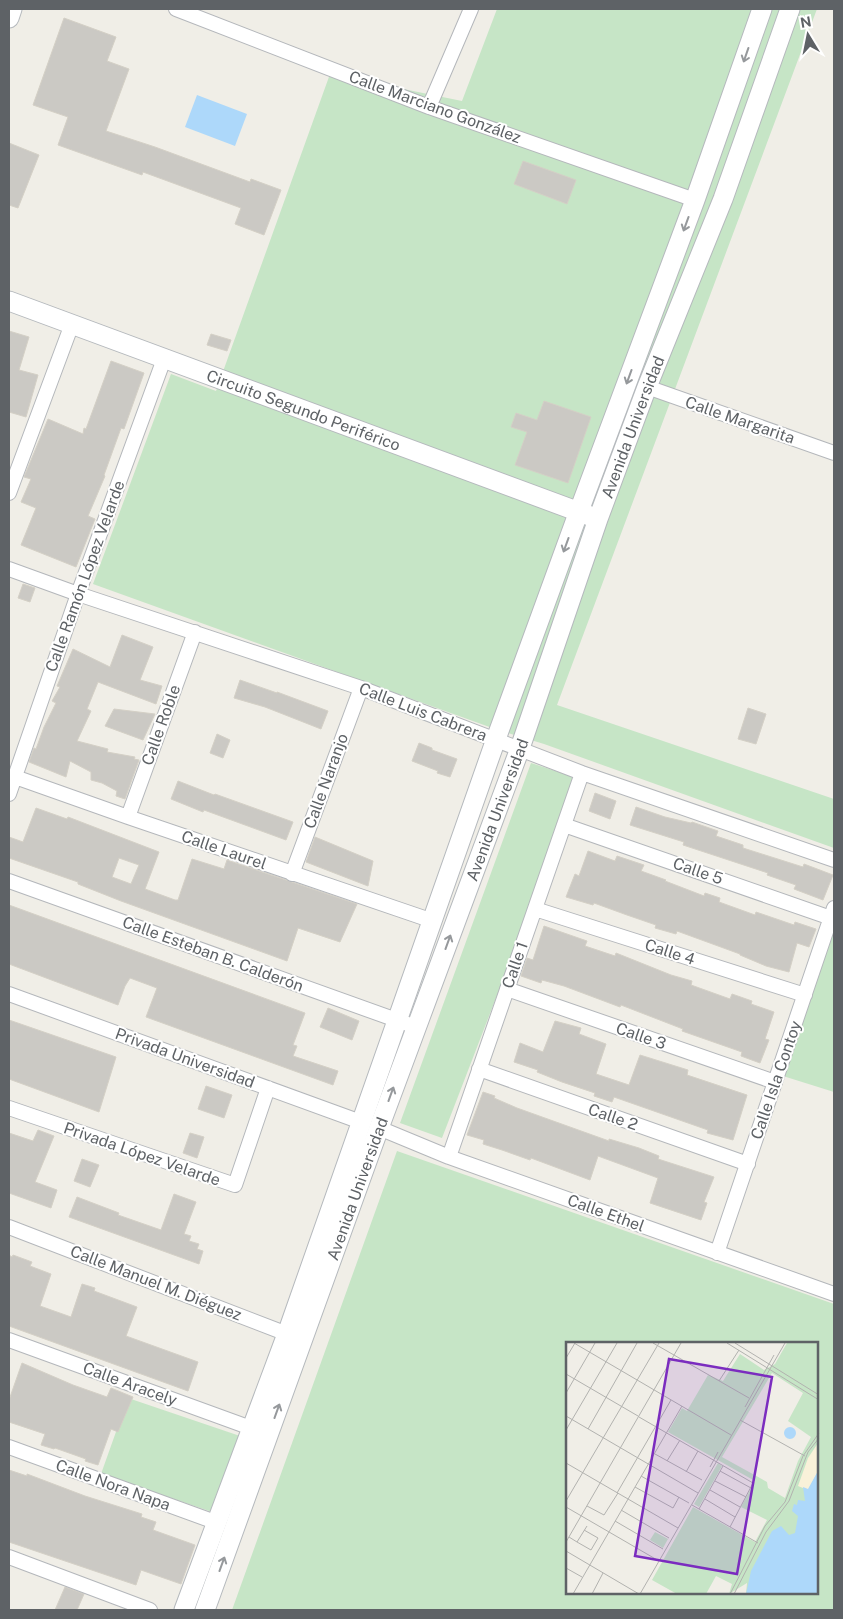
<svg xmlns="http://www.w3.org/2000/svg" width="843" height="1619" font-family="'Public Sans',sans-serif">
	<rect width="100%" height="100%" fill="#f0eee7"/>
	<!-- green -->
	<path fill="#c6e5c6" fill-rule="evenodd" d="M497 9H817L557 705 834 799V848L544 744 495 729 93 584 171 374 216 391 330 74 462 101Z
		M531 763 574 777 511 959 442 1138 400 1123Z
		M834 927V1092L783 1076Z
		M397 1151 834 1304V1610H232ZM567 1343H817V1593H567Z
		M128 1398 240 1436 215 1513 101 1474Z"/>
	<!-- water -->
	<path fill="#add8fa" d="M197 95 247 114 235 146 185 127Z"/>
	<!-- building -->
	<path fill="#cbc9c4" stroke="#d4d0c6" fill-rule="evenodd" d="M64 18 116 37 107 61 129 69 106 131 155 147 250 182 251 179 281 190 264 235 235 224 241 208 143 172 142 175 58 145 68 117 33 105Z
		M9 143 39 155 18 208 9 205Z
		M523 161 576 180 567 204 514 184Z
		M9 331 29 337 19 370 38 375 26 417 9 412Z
		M211 334 231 340 227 351 207 345Z
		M111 361 144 373 124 429 121 428 104 475 105 476 88 516 95 519 76 567 21 545 36 508 21 502 31 479 24 477 48 419 83 434 84 428 86 429Z
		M544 401 591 417 568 483 515 465 527 432 511 427 516 413 537 420Z
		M23 584 35 588 30 602 18 598Z
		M122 635 153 647 140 680 162 686 156 704 98 682 87 709 91 711 77 741 108 749 107 752 135 757 134 759 139 760 125 799 116 796 117 791 102 783 91 780V772L70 761 66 777 29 762 34 748 36 749 44 727 56 703 52 701 60 687 57 686 73 649 110 667Z
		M240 680 277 693V692L328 711 321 729 265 707 234 698Z
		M748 708 766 714 756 744 738 739Z
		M114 709 155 714 143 740 105 726Z
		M217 734 230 740 223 758 210 753Z
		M419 743 432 748V750L457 759 450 777 437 773 438 771 412 761Z
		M178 781 214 795 215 794 293 822 286 840 204 810 203 812 171 799Z
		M595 793 616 801 610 819 589 811Z
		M636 807 665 817 691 823 692 822 718 831 716 836 743 845V848L803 867 804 864 833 875 823 900 794 889 796 885 767 875 768 873 683 845 684 842 630 825Z
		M36 808 67 819 68 817 159 852 145 889 175 900H178L192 859 224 869 227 860 357 904 340 942 298 928 287 961 121 901 78 884V882L9 858V837L23 842ZM119 858 139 865 131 884 112 877Z
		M315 837 373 861 368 886 306 862Z
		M588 851 615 861 617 856 644 865 641 871 666 880 665 881 704 896 705 893 720 898 719 902 755 915 756 912 794 925 795 922 816 929 809 947 797 943 789 972 766 966 740 955V954L677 931 676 934 655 928 656 925 627 915 594 903 593 905 566 897 575 874 579 876Z
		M9 905 305 1013 293 1045 297 1046 293 1056 338 1071 333 1085 146 1017 157 988 130 978 125 986 118 1005 9 964Z
		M544 926 587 941 585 946 615 956 616 953 671 975 692 981 691 985 730 999 732 994 752 1001 751 1004 774 1012 765 1039 769 1040 760 1063 741 1056 742 1052 682 1031 683 1029 621 1005 620 1007 564 986 542 980 541 983 521 976 527 958 533 960Z
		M328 1008 359 1021 352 1040 320 1027Z
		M9 1020 116 1057 99 1112 9 1079Z
		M555 1021 581 1028 579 1034 606 1044 596 1074 629 1085 640 1055 688 1070 687 1075 747 1095 733 1140 707 1133 708 1130 614 1097 612 1102 594 1096 595 1093 562 1082 537 1072 538 1070 514 1062 520 1043 543 1052Z
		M206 1086 232 1095 224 1118 198 1109Z
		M483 1092 495 1096 494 1098 517 1108 609 1141V1139L639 1148 659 1156 658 1159 714 1177 704 1202 707 1203 701 1220 650 1203 658 1178 598 1156 590 1180 531 1158 530 1160 502 1150 483 1144 484 1140 467 1135Z
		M38 1130 54 1136 35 1182 57 1190 51 1208 9 1193V1133L33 1141Z
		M190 1133 204 1137 197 1158 183 1153Z
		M82 1159 99 1165 90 1187 74 1181Z
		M174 1194 196 1202 184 1234 191 1236 189 1241 199 1244 197 1249 203 1251 199 1264 69 1217 77 1197 119 1213 118 1215 161 1230Z
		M9 1255 12 1257 13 1255 32 1262 30 1266 51 1274 40 1306 71 1317 82 1284 95 1288 94 1291 137 1307 126 1336 198 1362 188 1391 9 1326Z
		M22 1363 73 1385 107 1397 111 1388 133 1397 118 1432 111 1429 98 1465 85 1461 86 1459 55 1448 54 1449 41 1445 45 1434 9 1422V1400Z
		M9 1470 27 1476V1474L85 1496 142 1514 141 1517 156 1522 153 1530 195 1545 181 1584 141 1570 136 1585 9 1542Z
		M65 1587 84 1594 77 1610H55Z"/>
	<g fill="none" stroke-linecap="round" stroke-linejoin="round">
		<defs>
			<path id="street" d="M176 9 429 107 695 200
				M429 107 471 9
				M647 387 834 453
				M9 493 72 324
				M9 569 78 594 361 688 582 773 834 860
				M15 777 128 817 433 921
				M9 794 78 594 164 359
				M128 817 195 632
				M564 825 831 918
				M292 874 361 688
				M9 881 416 1027
				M535 909 805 995
				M507 989 775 1082
				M9 994 361 1122
				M479 1069 748 1164
				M9 1108 235 1185 268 1088
				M379 1128 449 1157 834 1294
				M449 1157 582 773
				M9 1227 295 1337
				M717 1253 834 908
				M9 1340 251 1428
				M9 1447 218 1523
				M9 1557 150 1610"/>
			<g id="secondary">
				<path d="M9 18 12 9"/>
				<path id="s1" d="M9 301 590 516"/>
				<path d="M184 1610 287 1334 496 739 579 511 695 200 762 9"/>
				<path id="s2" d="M205 1610 379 1128 519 751 598 519 647 387 723 199 790 9"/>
			</g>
		</defs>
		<!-- street casing -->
		<use href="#street" stroke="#b4b7bb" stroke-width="16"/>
		<!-- secondary casing -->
		<use href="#secondary" stroke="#b5b9bd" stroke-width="21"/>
		<!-- street -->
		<use href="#street" stroke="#fff" stroke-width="14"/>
		<!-- secondary -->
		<use href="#secondary" stroke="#fff" stroke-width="19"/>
	</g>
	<!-- one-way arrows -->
	<defs><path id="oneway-shaft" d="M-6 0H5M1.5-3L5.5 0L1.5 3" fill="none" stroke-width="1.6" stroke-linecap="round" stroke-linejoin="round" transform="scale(1.25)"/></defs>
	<g stroke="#96999c">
		<use href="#oneway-shaft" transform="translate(746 55) rotate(109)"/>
		<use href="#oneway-shaft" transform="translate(686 224) rotate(110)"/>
		<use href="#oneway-shaft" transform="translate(629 377) rotate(110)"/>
		<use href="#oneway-shaft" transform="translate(566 545) rotate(110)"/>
		<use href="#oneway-shaft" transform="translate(448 942) rotate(-70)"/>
		<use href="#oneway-shaft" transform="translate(391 1094) rotate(-70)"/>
		<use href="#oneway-shaft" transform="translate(277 1411) rotate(-70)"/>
		<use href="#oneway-shaft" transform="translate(222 1564) rotate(-70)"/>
	</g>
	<g text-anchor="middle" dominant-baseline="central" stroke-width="4" stroke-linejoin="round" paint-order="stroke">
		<!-- street labels -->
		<g font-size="16" fill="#5e6266" stroke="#fff">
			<text transform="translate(435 107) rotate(20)">Calle Marciano González</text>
			<text stroke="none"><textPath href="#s1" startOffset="314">Circuito Segundo Periférico</textPath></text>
			<text transform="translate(740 420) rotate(19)">Calle Margarita</text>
			<text stroke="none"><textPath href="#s2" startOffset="1258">Avenida Universidad</textPath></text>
			<text transform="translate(85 576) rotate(-70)">Calle Ramón López Velarde</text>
			<text transform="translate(423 712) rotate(21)">Calle Luis Cabrera</text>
			<text transform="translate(161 725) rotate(-70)">Calle Roble</text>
			<text transform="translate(326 781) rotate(-70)">Calle Naranjo</text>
			<text stroke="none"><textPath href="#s2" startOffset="852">Avenida Universidad</textPath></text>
			<text transform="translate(224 850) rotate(19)">Calle Laurel</text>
			<text transform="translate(698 871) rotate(19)">Calle 5</text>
			<text transform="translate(670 952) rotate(18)">Calle 4</text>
			<text transform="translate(213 954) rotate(20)">Calle Esteban B. Calderón</text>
			<text transform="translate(515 965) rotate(-71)">Calle 1</text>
			<text transform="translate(641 1036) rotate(19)">Calle 3</text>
			<text transform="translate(185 1058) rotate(20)">Privada Universidad</text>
			<text transform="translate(776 1080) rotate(-71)">Calle Isla Contoy</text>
			<text transform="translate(613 1117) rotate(19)">Calle 2</text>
			<text transform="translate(142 1154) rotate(19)">Privada López Velarde</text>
			<text stroke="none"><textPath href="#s2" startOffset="448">Avenida Universidad</textPath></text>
			<text transform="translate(606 1213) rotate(20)">Calle Ethel</text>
			<text transform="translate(156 1283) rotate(21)">Calle Manuel M. Diéguez</text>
			<text transform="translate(130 1384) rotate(20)">Calle Aracely</text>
			<text transform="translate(113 1485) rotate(20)">Calle Nora Napa</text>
		</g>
	</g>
	<!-- overview -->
	<g transform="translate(566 1342)">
		<rect width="252" height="252" fill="#f0eee7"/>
		<path d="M221 1H252L253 101 233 144 242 147 252 129V252H180L181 241 163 252 166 242 150 234 140 252H111L86 238 127 165 189 200 201 178 175 165 189 139 102 90 116 66 121 69 142 33 157 39 174 12 198 28 209 22ZM206 31 237 51 222 79 245 95 232 119 219 156 202 146 201 140 156 115ZM152 121 156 124 133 165 128 162ZM89 190 102 197 97 206 84 198Z" fill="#c6e5c6" fill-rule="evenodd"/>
		<path d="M252 101V129L242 148 232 144 242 116Z" fill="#f9f1d9"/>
		<path d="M218 91a6 6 0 1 1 12 0a6 6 0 1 1-12 0ZM252 129V252H180L185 229 206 189 215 184 223 193 229 191 232 174 226 169 228 162 231 163 232 158 239 159 237 145 242 147Z" fill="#add8fa"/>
		<path fill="none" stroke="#b2b2af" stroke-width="1" d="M8 1 165 93M87 1 183 56M161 1 253 58M169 1 253 53M0 16 9 1M0 32 72 74M153 39 173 8M0 51 29 1M179 65 208 13M0 74 132 151M73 75 187 141 164 185M174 78 239 114M22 87 71 1M0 88 51 1M89 112 136 138M101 119 114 98M0 121 112 186M144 125 152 110M154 129 185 146M120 130 132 109M75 134 123 161M149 139 180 155M69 145 107 166 113 155M144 148 174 165M51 151 105 58M139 157 169 175M0 159 93 1M126 163 192 201M21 164 38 173 52 151M0 165 93 219M133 167 157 124M55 168 103 196M49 179 97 207M3 195 11 200 21 184M0 200 115 1M11 200 25 208 32 196 18 188M0 209 73 252M0 226 16 235M7 252 116 64M26 252 37 231M74 252 219 1M164 252 199 184 219 160 237 114 253 91M168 252 200 190 223 159 242 110 253 96"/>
		<path fill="#7b2cbf" fill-opacity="0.15" stroke="#7b2cbf" stroke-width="2.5" d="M103 17 206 35 171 232 69 214Z"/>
		<rect width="252" height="252" fill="none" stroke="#5e6266" stroke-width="2.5"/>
	</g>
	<!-- border -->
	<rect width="843" height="1619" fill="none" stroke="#5e6266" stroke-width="20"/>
	<!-- north arrow -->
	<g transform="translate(808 35) rotate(350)" stroke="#ffffff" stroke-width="4" paint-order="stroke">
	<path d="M0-4L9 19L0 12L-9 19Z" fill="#5e6266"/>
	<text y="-8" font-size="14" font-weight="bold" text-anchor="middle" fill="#5e6266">N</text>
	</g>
</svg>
